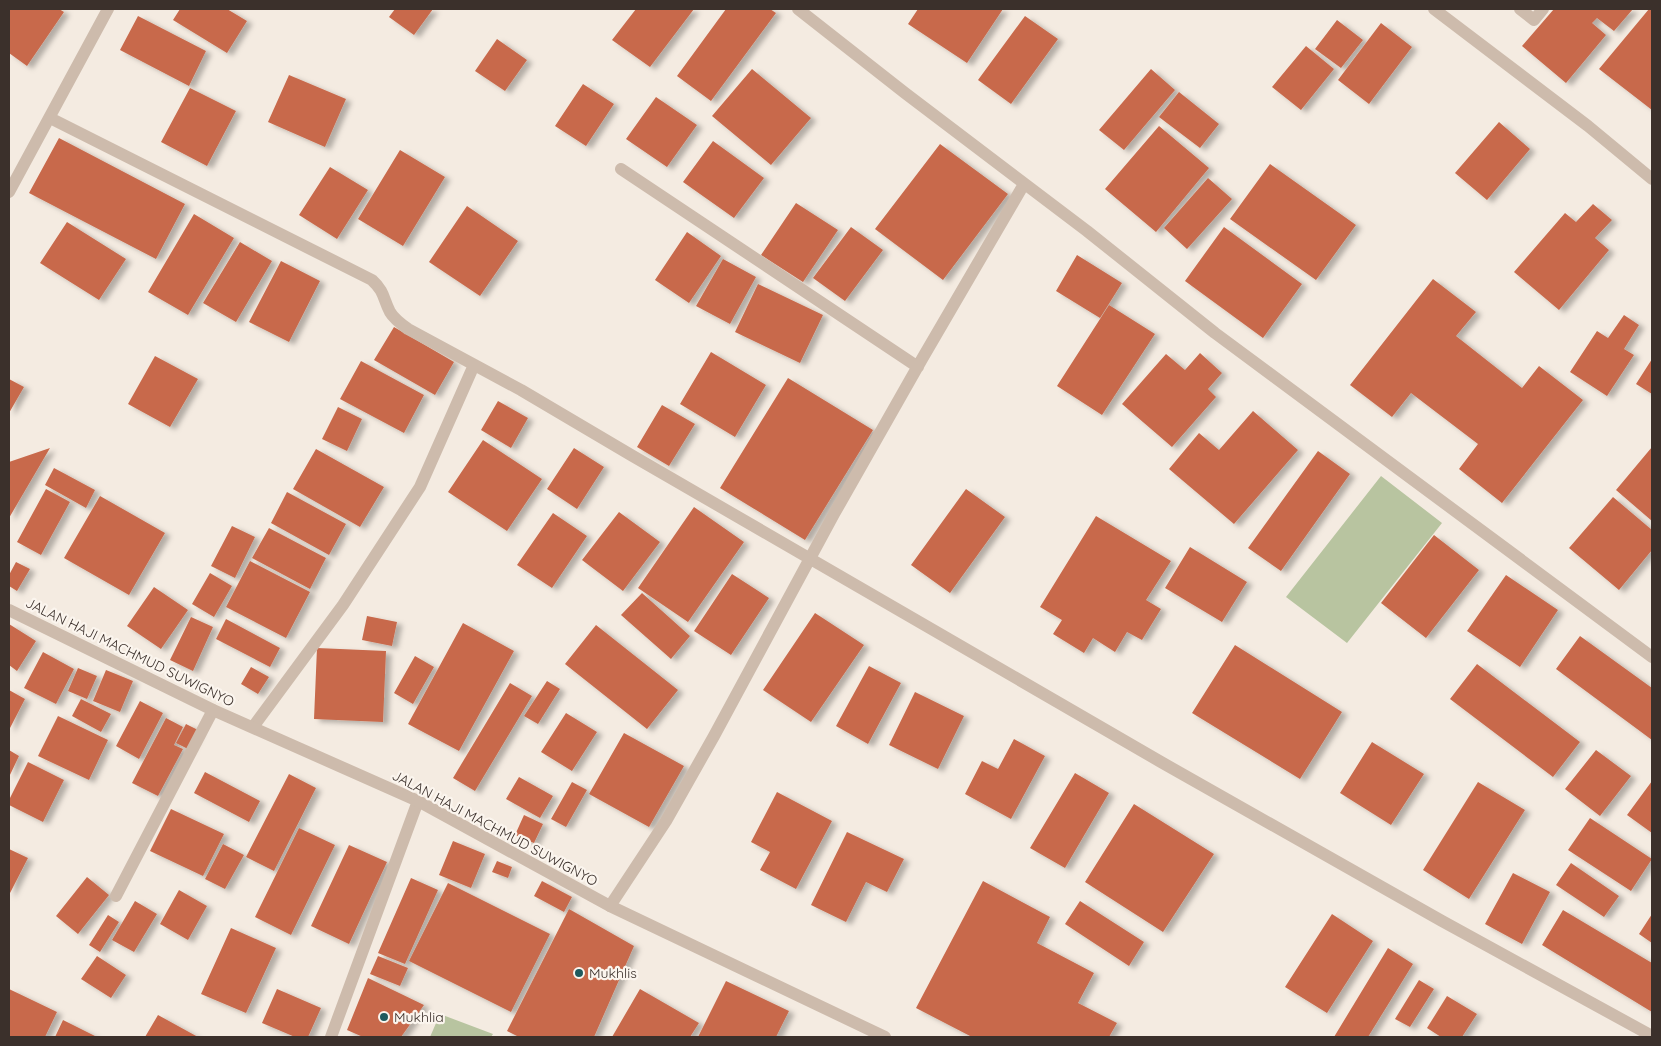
<svg xmlns="http://www.w3.org/2000/svg" width="1661" height="1046" font-family="Quicksand,sans-serif">
	<defs>
		<filter id="shadow"><feDropShadow dx="5.5" dy="3" stdDeviation="2.5" flood-color="#0004"/></filter>
	</defs>
	<rect width="100%" height="100%" fill="#f4ebe1"/>
	<!-- green -->
	<path fill="#b8c4a0" d="M1381 476 1442 523 1347 643 1286 597Z
		M440 1014 493 1034 491 1037H430Z"/>
	<!-- building -->
	<path fill="#c8694b" filter="url(#shadow)" d="M9 9H59L64 12 27 66 9 53Z
		M180 9H227L247 21 227 53 173 20Z
		M395 9H433L414 35 389 17Z
		M636 9H694L650 67 612 40Z
		M726 9H770L776 13 711 101 677 76Z
		M918 9H1003L967 63 908 24Z
		M1554 9H1633L1614 31 1597 18 1592 23 1606 35 1566 83 1522 46Z
		M1649 9H1652V110L1599 69Z
		M138 16 206 51 189 86 120 50Z
		M1025 16 1058 39 1011 104 978 80Z
		M1337 20 1363 40 1341 68 1315 49Z
		M1381 23 1412 47 1369 104 1338 80Z
		M497 39 527 60 505 91 475 71Z
		M1306 46 1334 69 1301 110 1272 87Z
		M752 69 811 118 771 165 712 116Z
		M1151 69 1175 90 1124 150 1099 130Z
		M289 75 346 99 325 147 268 122Z
		M583 84 614 104 586 146 555 126Z
		M190 88 236 111 207 166 161 142Z
		M1179 92 1219 124 1200 148 1159 117Z
		M656 97 697 125 667 167 626 139Z
		M1499 122 1530 149 1487 200 1455 173Z
		M1159 126 1209 168 1156 232 1105 189Z
		M59 138 185 204 156 259 29 193Z
		M713 141 764 178 734 218 683 182Z
		M940 144 1008 194 943 280 875 229Z
		M400 150 445 177 403 246 358 219Z
		M1270 164 1356 225 1316 280 1230 219Z
		M330 167 368 190 337 239 299 215Z
		M1208 178 1232 199 1187 249 1164 228Z
		M796 203 838 230 803 282 761 255Z
		M1593 204 1612 220 1595 238 1609 250 1559 310 1514 272 1565 213 1576 222Z
		M467 206 518 241 480 296 429 262Z
		M194 214 234 238 188 315 148 292Z
		M67 222 126 259 99 300 40 263Z
		M851 227 883 250 845 301 813 278Z
		M1224 227 1302 284 1263 338 1185 281Z
		M687 232 721 256 689 303 655 280Z
		M240 242 272 261 236 322 203 303Z
		M1077 255 1122 283 1100 318 1056 291Z
		M723 259 756 277 730 324 696 306Z
		M281 261 320 281 289 342 249 322Z
		M1433 279 1476 312 1456 336 1522 388 1539 366 1583 400 1502 503 1459 469 1478 444 1411 393 1392 417 1350 385Z
		M758 284 823 315 800 363 735 332Z
		M1109 305 1155 334 1102 415 1057 386Z
		M1624 315 1639 325 1624 349 1634 355 1607 396 1570 372 1597 331 1608 338Z
		M394 327 454 362 435 395 374 360Z
		M711 352 766 385 735 437 680 404Z
		M1200 353 1222 373 1208 389 1216 397 1172 447 1122 404 1166 354 1185 370Z
		M155 356 198 379 170 427 128 404Z
		M1652 359V394L1636 384Z
		M361 361 424 395 404 433 340 399Z
		M788 378 873 430 805 540 720 488Z
		M9 379 24 387 9 413Z
		M498 401 528 418 511 448 481 430Z
		M662 405 695 424 669 466 637 447Z
		M338 407 362 419 347 451 322 439Z
		M1253 411 1298 450 1234 524 1169 469 1199 433 1219 450Z
		M483 440 542 479 507 531 448 492Z
		M1652 447V521L1616 490Z
		M50 448 9 518V462Z
		M574 448 604 467 577 509 547 489Z
		M316 449 384 487 360 527 293 489Z
		M1318 451 1350 474 1281 571 1248 548Z
		M54 468 95 490 86 508 45 485Z
		M46 489 70 502 41 555 17 542Z
		M966 489 1005 517 950 593 911 565Z
		M287 492 346 524 329 555 271 523Z
		M100 496 165 533 129 595 64 558Z
		M1613 497 1652 530V550L1619 590 1569 548Z
		M694 507 744 542 688 622 638 588Z
		M619 512 660 542 623 591 582 560Z
		M553 513 587 536 552 588 517 565Z
		M1096 516 1171 561 1146 600 1161 609 1142 640 1127 632 1115 652 1093 638 1084 653 1053 634 1062 620 1040 607Z
		M232 526 255 537 235 578 211 566Z
		M269 528 326 558 310 589 252 558Z
		M1434 535 1479 570 1426 638 1381 603Z
		M1190 547 1247 582 1222 622 1165 588Z
		M250 561 310 592 286 638 226 607Z
		M16 562 30 569 17 591 9 586V575Z
		M210 573 232 586 214 617 192 604Z
		M732 574 769 598 731 655 694 631Z
		M1506 575 1558 610 1520 667 1467 631Z
		M154 587 188 610 161 649 127 626Z
		M642 593 690 636 671 659 621 615Z
		M815 613 864 645 811 722 763 690Z
		M367 616 397 622 392 646 362 640Z
		M191 617 213 627 193 671 170 660Z
		M226 619 280 648 270 667 216 639Z
		M463 623 514 651 459 751 408 724Z
		M9 624 36 641 17 671 9 665Z
		M596 625 678 690 647 729 565 664Z
		M1580 636 1652 688V740L1556 669Z
		M1235 645 1342 712 1300 779 1192 713Z
		M317 648 386 651 383 722 314 719Z
		M43 652 74 669 56 704 24 688Z
		M415 656 434 667 413 704 394 693Z
		M1477 664 1580 742 1553 777 1450 699Z
		M869 666 901 683 868 744 836 726Z
		M251 667 269 677 258 694 241 684Z
		M78 668 97 676 87 699 68 691Z
		M106 670 133 681 120 712 93 701Z
		M547 681 560 689 538 724 524 716Z
		M510 683 532 696 475 791 453 778Z
		M9 690 25 699 9 730Z
		M915 692 964 716 938 769 889 745Z
		M81 699 111 714 101 732 72 716Z
		M140 701 163 713 139 759 116 746Z
		M566 713 597 732 572 771 541 752Z
		M58 716 108 740 89 780 38 756Z
		M166 718 183 727 174 745 183 749 158 796 132 783Z
		M186 724 198 730 188 749 176 743Z
		M624 733 684 766 649 827 589 794Z
		M1014 739 1045 756 1011 819 965 794 982 761 998 769Z
		M1372 742 1424 774 1391 825 1340 793Z
		M9 750 19 756 9 777Z
		M1596 750 1631 776 1600 816 1565 789Z
		M28 762 64 780 43 822 9 805V800Z
		M205 772 260 801 249 822 194 793Z
		M1075 773 1109 793 1065 868 1030 848Z
		M289 774 316 788 274 871 246 857Z
		M519 777 553 796 540 818 506 799Z
		M1652 781V833L1627 815Z
		M572 782 587 790 566 827 551 819Z
		M1478 782 1525 810 1469 899 1423 870Z
		M777 792 832 821 796 889 760 870 770 852 751 842Z
		M1134 804 1214 854 1163 932 1085 882Z
		M171 809 224 834 203 876 150 851Z
		M524 815 543 824 534 843 515 835Z
		M1590 818 1652 859 1631 891 1568 850Z
		M299 828 335 845 291 935 255 917Z
		M847 832 904 859 887 892 866 882 846 922 811 905Z
		M453 841 485 854 471 888 439 875Z
		M223 844 244 855 225 889 205 879Z
		M349 845 387 862 349 944 311 926Z
		M9 849 28 858 9 895Z
		M497 861 512 867 508 878 492 872Z
		M1571 863 1619 896 1604 917 1556 885Z
		M1513 873 1550 892 1522 944 1485 924Z
		M87 877 109 895 78 934 56 916Z
		M411 878 438 890 405 964 378 953Z
		M542 881 572 897 564 912 534 896Z
		M983 881 1050 917 1037 943 1094 973 1078 1003 1117 1023 1109 1037H972L916 1008Z
		M448 883 550 934 511 1012 409 961Z
		M179 890 207 906 188 940 160 924Z
		M135 901 157 914 134 952 112 940Z
		M1080 901 1144 942 1129 966 1065 924Z
		M569 909 634 946 594 1037H519L507 1031Z
		M1563 910 1652 963V1012L1542 945Z
		M1332 914 1373 941 1327 1013 1285 987Z
		M1652 914V943L1639 934Z
		M108 915 119 922 100 952 89 945Z
		M231 928 276 948 246 1013 201 994Z
		M1388 948 1413 964 1368 1037H1334Z
		M97 956 126 975 111 998 81 979Z
		M378 956 408 968 400 986 370 974Z
		M368 978 424 1005 401 1037H363L347 1030Z
		M1419 980 1434 989 1410 1027 1395 1019Z
		M726 981 789 1011 776 1037H698Z
		M9 989 57 1012 45 1037H9Z
		M277 989 321 1008 308 1037H295L262 1023Z
		M640 989 699 1023 690 1037H612Z
		M1447 996 1477 1014 1462 1037H1441L1427 1028Z
		M158 1015 198 1037H145Z
		M63 1020 97 1037H55Z"/>
	<g fill="none" stroke-linecap="round" stroke-linejoin="round">
		<!-- service -->
		<path stroke="#cdbbac" stroke-width="12" d="M1520 9 1534 20 1543 9"/>
		<!-- minor -->
		<path stroke="#cdbbac" stroke-width="12" d="M798 9 905 93 1087 231 1215 333 1652 657
			M1434 9 1588 126 1652 179
			M50 118 372 280C385 292 383 299 390 312 394 319 401 324 408 329L521 390 631 455 1161 762 1442 921 1652 1036
			M621 169 918 367
			M9 192 108 9
			M253 727 343 605 420 487 474 365
			M116 896 213 710
			M610 906 666 821 714 736 834 514 922 359 1024 184
			M331 1037 418 801"/>
		<!-- tertiary -->
		<path stroke="#cdbbac" stroke-width="12" d="M9 610 213 710 418 801 610 906 885 1037"/>
	</g>
	<!-- markers -->
	<g fill="#1f5a5e" stroke="#fbf5ee" stroke-width="2">
		<circle cx="579" cy="973" r="5"/>
		<circle cx="384" cy="1017" r="5"/>
	</g>
	<g text-anchor="middle" dominant-baseline="central" stroke-width="4.5" stroke-linejoin="round" paint-order="stroke">
		<!-- street labels -->
		<g font-size="14" fill="#3b302b" stroke="#fbf5ee">
			<text transform="translate(130 652) rotate(26)">JALAN HAJI MACHMUD SUWIGNYO</text>
			<text transform="translate(495 828) rotate(28)">JALAN HAJI MACHMUD SUWIGNYO</text>
		</g>
		<!-- poi labels -->
		<g font-size="14" fill="#3b302b" stroke="#fbf5ee" text-anchor="start">
			<text x="589" y="973">Mukhlis</text>
			<text x="394" y="1017">Mukhlia</text>
		</g>
	</g>
	<!-- border -->
	<rect width="1661" height="1046" fill="none" stroke="#3b302b" stroke-width="20"/>
</svg>
